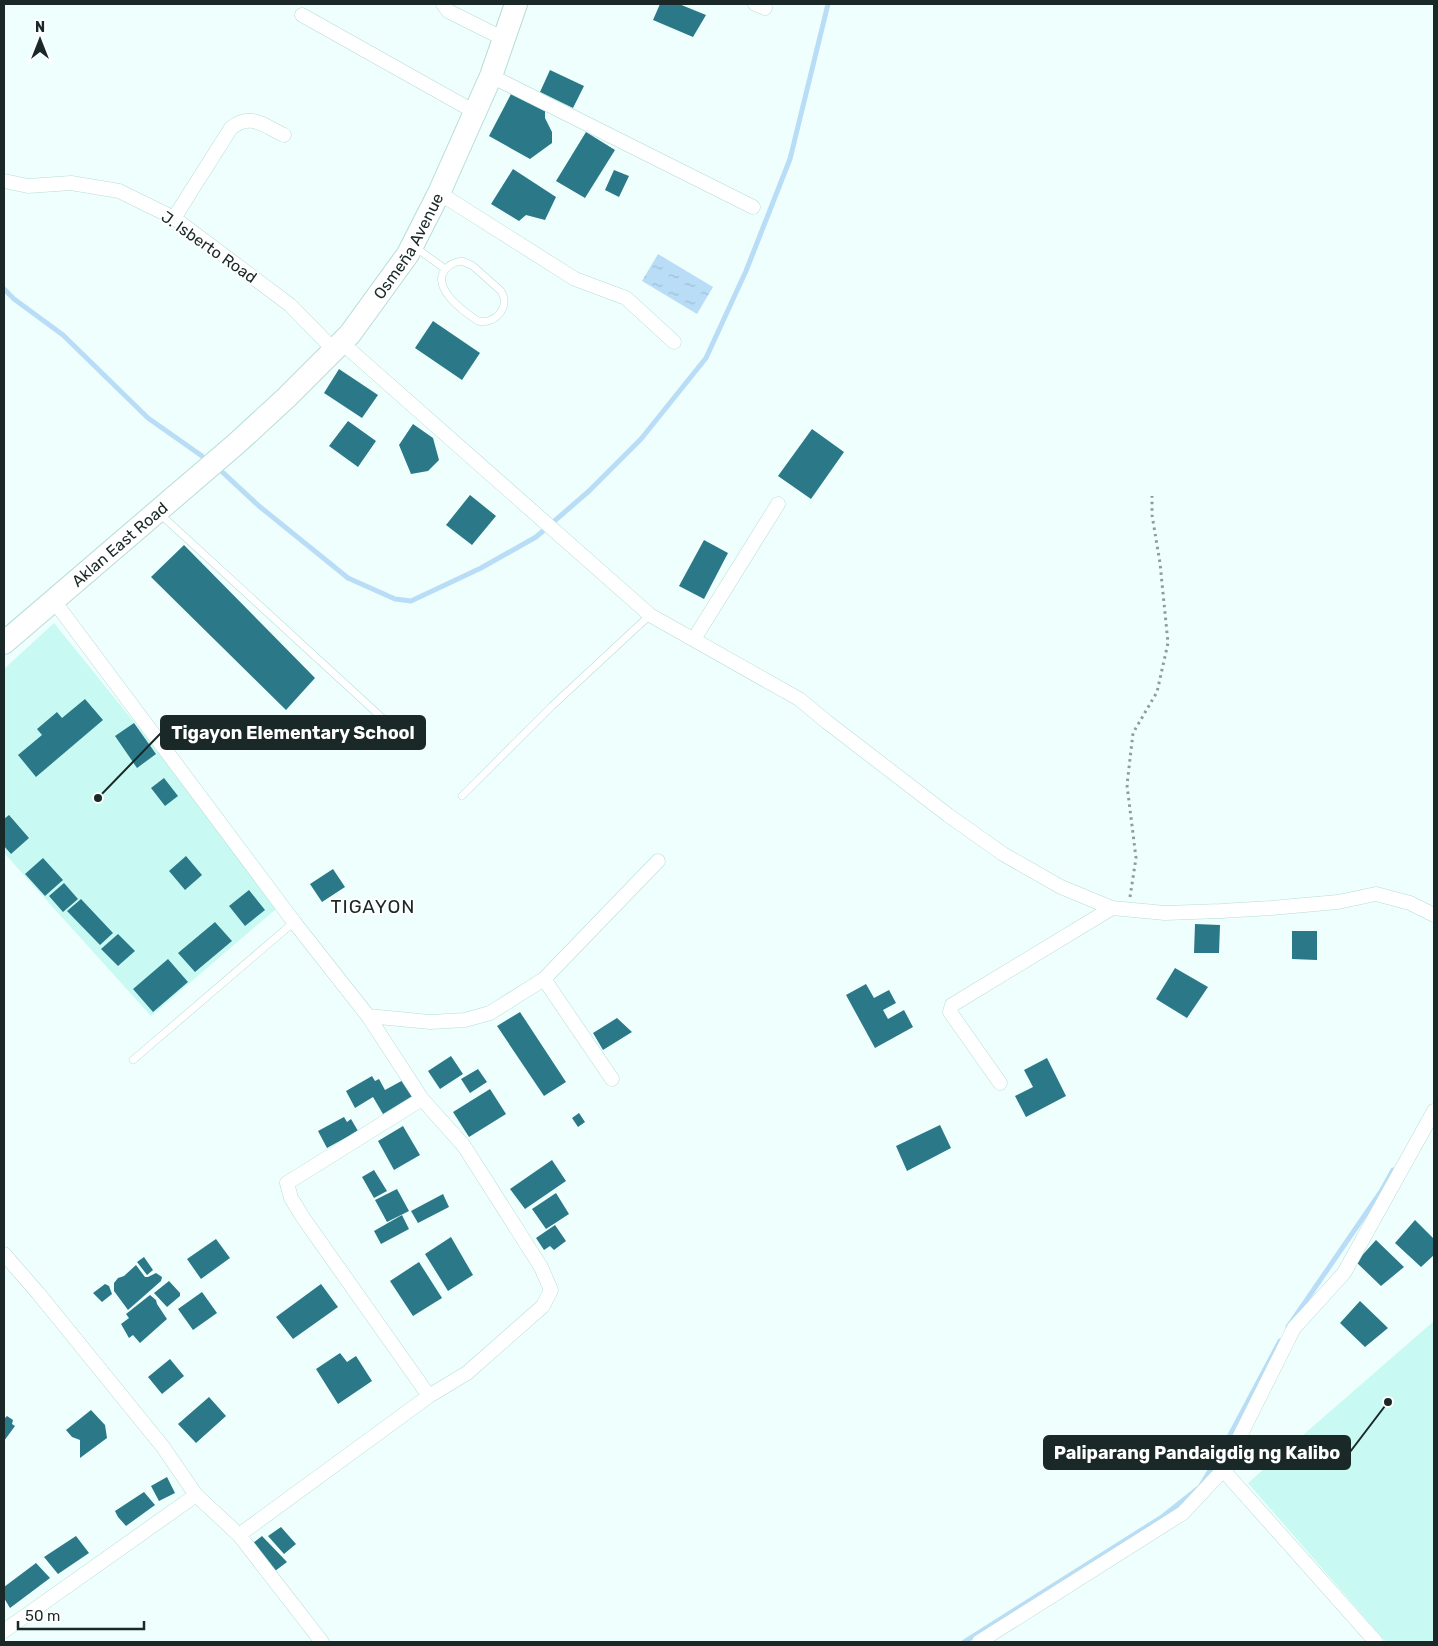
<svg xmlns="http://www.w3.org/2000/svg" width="1438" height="1646" font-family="Rubik,sans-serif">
	<defs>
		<pattern id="water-ripples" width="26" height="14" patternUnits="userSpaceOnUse" patternTransform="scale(1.25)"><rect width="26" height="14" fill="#b9ddf6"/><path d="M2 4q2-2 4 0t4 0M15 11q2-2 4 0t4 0" fill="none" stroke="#9ebed3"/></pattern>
	</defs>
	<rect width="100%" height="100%" fill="#effffd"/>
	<!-- built -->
	<path fill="#c8faf3" d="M54 623 151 743 276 909 151 1016 4 853V669Z
		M1434 1321V1642H1386L1248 1483Z"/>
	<!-- water -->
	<path fill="url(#water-ripples)" d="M658 254 713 287 697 314 642 281Z"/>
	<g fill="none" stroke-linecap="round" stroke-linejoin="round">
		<!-- stream -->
		<path stroke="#b9ddf6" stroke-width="5" d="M4 289 14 299 63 335 148 418 202 456
			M218 468 259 506 348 578 395 599 411 601 481 568 536 537 589 491 641 439 706 358 746 271 790 159 828 4
			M1288 1327 1382 1190 1393 1170
			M964 1642 1162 1517 1200 1487 1220 1454 1280 1341"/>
	</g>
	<!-- building -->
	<path fill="#2b7988" d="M660 4H679L706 15 693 37 653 20Z
		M550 70 584 86 573 108 540 92Z
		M511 94 545 111V118L552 132V143L530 159 489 136Z
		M586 132 615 150 585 198 556 181Z
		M513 169 556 197 545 220 526 215 519 221 491 204Z
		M614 170 629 176 619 197 605 190Z
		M433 321 480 353 462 380 415 348Z
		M339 369 378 395 362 418 324 393Z
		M348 421 376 441 358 467 329 446Z
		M413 424 433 438 439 460 428 471 411 474 399 445Z
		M812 429 844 452 811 499 778 476Z
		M470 495 496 516 472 545 446 525Z
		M704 540 728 553 704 599 679 586Z
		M184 545 315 678 286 710 151 577Z
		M85 699 103 720 36 777 18 755 42 735 37 729 57 712 62 718Z
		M134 723 156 754 137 768 115 736Z
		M164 778 178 796 165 806 151 788Z
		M9 815 29 838 11 854 4 846V819Z
		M186 856 202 875 185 890 169 871Z
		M43 858 63 880 45 896 25 874Z
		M333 869 345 887 322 902 310 884Z
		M64 883 78 899 63 912 49 896Z
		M249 890 265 910 245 926 229 906Z
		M81 899 113 933 100 945 67 911Z
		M215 922 232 941 195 972 178 953Z
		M1195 924 1220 925 1219 953H1194Z
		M1292 931H1317V960L1292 959Z
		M118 934 135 951 118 966 101 949Z
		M168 959 188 982 153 1012 133 989Z
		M1175 968 1208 987 1187 1018 1156 999Z
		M866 984 874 998 889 990 896 1003 883 1010 888 1019 904 1010 913 1027 875 1048 846 995Z
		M520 1012 566 1082 544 1096 497 1026Z
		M617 1018 632 1032 603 1050 593 1033Z
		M451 1056 463 1074 440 1089 428 1071Z
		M1047 1058 1066 1096 1026 1117 1015 1096 1033 1087 1024 1070Z
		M478 1069 487 1082 470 1093 461 1079Z
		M372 1076 375 1081 379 1079 385 1090 405 1079 414 1095 383 1114 373 1097 355 1108 346 1091Z
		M490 1089 506 1114 469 1137 453 1112Z
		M579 1113 585 1122 578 1127 572 1118Z
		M344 1117 347 1122 351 1119 358 1131 327 1148 318 1131Z
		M940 1125 951 1148 907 1171 896 1146Z
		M403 1126 420 1155 394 1170 378 1141Z
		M552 1160 566 1181 525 1209 510 1189Z
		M374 1170 387 1191 374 1198 362 1177Z
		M397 1189 409 1211 387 1222 375 1200Z
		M556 1193 569 1214 546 1229 532 1209Z
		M443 1194 449 1207 418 1223 411 1211Z
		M402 1215 409 1229 381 1244 374 1231Z
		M1415 1220 1434 1239V1255L1421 1267 1395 1243Z
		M555 1225 566 1241 554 1250 550 1246 544 1250 536 1238Z
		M451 1237 473 1275 448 1291 425 1254Z
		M216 1239 230 1258 201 1279 187 1259Z
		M1376 1240 1404 1267 1381 1286 1356 1262Z
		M144 1257 153 1270 147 1275 137 1262Z
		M419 1262 442 1298 413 1316 390 1281Z
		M136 1265 145 1277H148L156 1273 162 1277 161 1281 128 1310 114 1291V1283L118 1278 124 1276Z
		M169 1281 180 1293V1296L167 1307 154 1293Z
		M105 1284 109 1286 112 1294 102 1302 93 1293Z
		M321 1284 338 1307 293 1339 276 1317Z
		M202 1292 217 1313 193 1330 178 1309Z
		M150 1295 156 1300 157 1304 167 1319 140 1343 133 1335 129 1338 121 1324 129 1318 126 1314Z
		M1360 1301 1388 1328 1365 1347 1340 1323Z
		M340 1353 347 1362 356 1356 372 1381 338 1404 316 1369Z
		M170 1359 184 1376 162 1394 148 1377Z
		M209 1397 226 1416 196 1443 178 1424Z
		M91 1410 105 1425 107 1438 80 1458V1440L72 1437 66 1430Z
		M7 1416 13 1420 12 1424 15 1426 4 1441V1419Z
		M167 1477 175 1493 159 1501 151 1486Z
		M144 1492 155 1505 126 1526 118 1517 115 1511Z
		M281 1527 296 1544 284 1554 268 1536Z
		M76 1536 89 1553 58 1574 44 1557Z
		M262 1536 287 1562 275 1571 253 1543Z
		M36 1563 50 1578 10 1608 4 1598V1587Z"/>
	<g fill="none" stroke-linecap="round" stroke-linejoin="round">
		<defs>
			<path id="lane" d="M415 247 445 269
				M462 261 473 266 501 291C511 307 495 325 478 321 464 312 431 288 445 270 449 264 455 262 462 261Z
				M160 514 403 737
				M462 796 552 706 650 615
				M133 1060 294 922"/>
			<path id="street" d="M443 4 448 11 504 39
				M755 4 765 8
				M302 15 475 112
				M491 76 753 207
				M4 181 28 186 71 183 119 191 174 218 290 305 334 350
				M439 193 575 279 626 298 674 342
				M174 218 231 128C251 112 264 126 284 135
				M342 343 650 615 799 699 827 722 948 815 1003 854 1061 887 1112 908 1165 913 1221 911 1271 908 1338 902 1376 894 1410 903 1434 915
				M54 601 294 922 368 1016 422 1099 464 1146 541 1267 551 1290 543 1306 467 1373 429 1396 239 1535
				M694 639 778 504
				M544 979 658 861
				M368 1016 430 1022 465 1020 490 1013 544 979 612 1079
				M1000 1083 950 1012 952 1005 1112 908
				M422 1099 287 1183 291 1198 304 1219 429 1396
				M4 1254 38 1293 163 1447 196 1495 239 1535 322 1642
				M4 1631 196 1495
				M979 1642 1183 1513 1223 1470
				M1376 1642 1223 1470 1294 1328 1344 1273 1434 1111"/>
			<g id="primary">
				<path id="s1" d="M4 643 236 444 286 398 350 334 408 254 439 193 491 76 516 4"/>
			</g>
		</defs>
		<!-- lane casing -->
		<use href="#lane" stroke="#b6ddd7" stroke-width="8"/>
		<!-- street casing -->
		<use href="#street" stroke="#b6ddd7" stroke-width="15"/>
		<!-- primary casing -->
		<use href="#primary" stroke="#b6ddd7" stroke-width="24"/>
		<!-- path -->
		<path stroke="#8d9d9b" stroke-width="3" stroke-dasharray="2.5 4" stroke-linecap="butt" d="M1130 897 1136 858 1127 785 1133 733 1157 692 1168 643 1160 563 1152 515V496"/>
		<!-- lane -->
		<use href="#lane" stroke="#fff" stroke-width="7"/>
		<!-- street -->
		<use href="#street" stroke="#fff" stroke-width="14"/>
		<!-- primary -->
		<use href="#primary" stroke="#fff" stroke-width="22"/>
	</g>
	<g text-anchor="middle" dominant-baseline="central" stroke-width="4" stroke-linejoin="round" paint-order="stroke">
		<!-- street labels -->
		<g font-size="16" fill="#1a2927" stroke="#fff">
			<text stroke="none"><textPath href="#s1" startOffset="570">Osmeña Avenue</textPath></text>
			<text transform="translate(209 247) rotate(35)">J. Isberto Road</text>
			<text stroke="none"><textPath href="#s1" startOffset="152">Aklan East Road</textPath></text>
		</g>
		<!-- quarter labels -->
		<g font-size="19" letter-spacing="1" fill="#1a2927" stroke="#fff">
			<text x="373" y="906">TIGAYON</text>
		</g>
	</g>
	<!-- callouts -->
	<path fill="none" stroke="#1a2927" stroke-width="2" d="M98 798L161 733M1388 1402L1350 1452"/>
	<g fill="#1a2927" stroke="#fff" stroke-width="2">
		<circle cx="98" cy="798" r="5"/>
		<circle cx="1388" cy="1402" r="5"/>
	</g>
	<g fill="#1a2927" stroke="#1a2927" stroke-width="2">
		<rect x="161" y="716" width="264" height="33" rx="5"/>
		<rect x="1044" y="1436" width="306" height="33" rx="5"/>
	</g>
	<g font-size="18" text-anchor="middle" font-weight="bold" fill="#fff">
		<text x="293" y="739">Tigayon Elementary School</text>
		<text x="1197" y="1459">Paliparang Pandaigdig ng Kalibo</text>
	</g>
	<!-- border -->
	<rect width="1438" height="1646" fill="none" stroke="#1a2927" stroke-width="10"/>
	<!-- north arrow -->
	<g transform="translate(40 40)" stroke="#ffffff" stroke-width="4" paint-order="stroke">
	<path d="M0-4L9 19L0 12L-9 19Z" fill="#1a2927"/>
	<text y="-8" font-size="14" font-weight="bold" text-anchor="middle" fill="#1a2927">N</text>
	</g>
	<!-- scale -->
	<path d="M18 1621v8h126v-8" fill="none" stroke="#1a2927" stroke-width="2.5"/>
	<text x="25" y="1621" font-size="15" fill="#1a2927" stroke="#ffffff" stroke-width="4" paint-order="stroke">50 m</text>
</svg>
